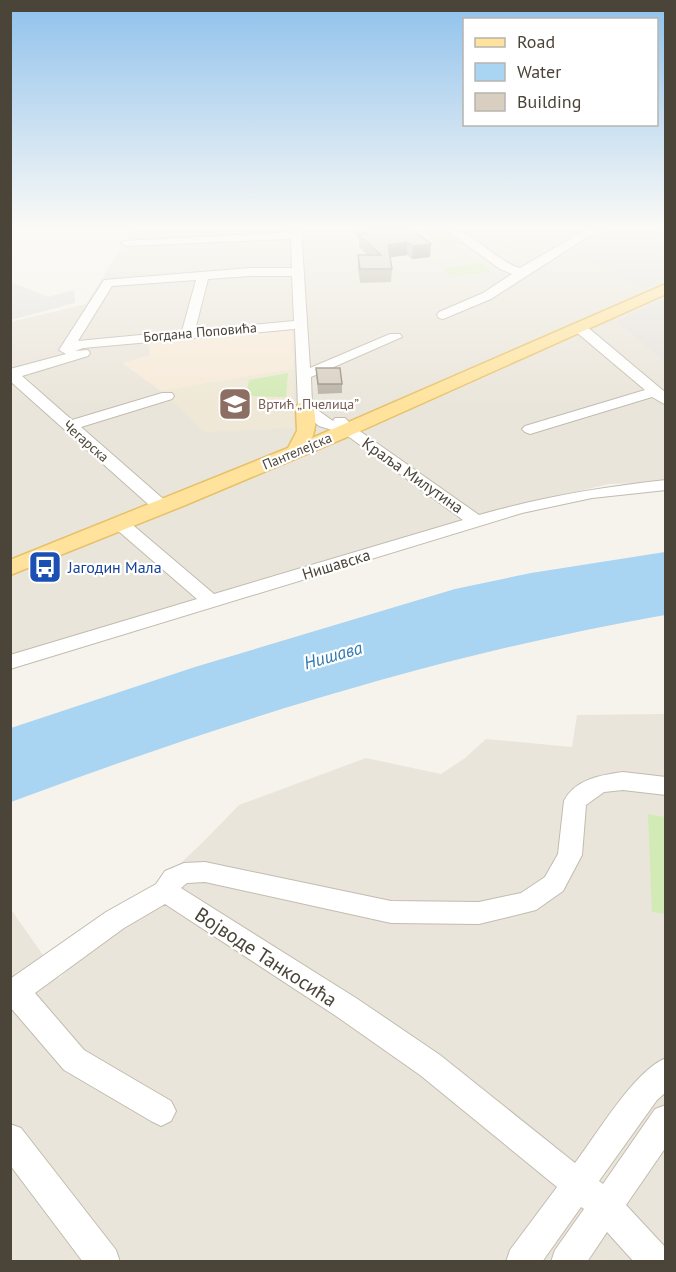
<svg xmlns="http://www.w3.org/2000/svg" width="676" height="1272" font-family="'PT Sans',sans-serif">
	<rect width="100%" height="100%" fill="#f6f3ec"/>
	<!-- residential -->
	<path fill="#eae5da" d="M133 229H665V298L615 321 665 362V482L609 484 488 512 223 597 11 660 10 322 86 304Z
		M665 714V1261H11L10 908 59 978 203 842 239 805 366 758 441 774 465 758 486 739 572 747 577 715Z"/>
	<!-- commercial -->
	<path fill="#f7ead8" d="M292 329 294 369 161 391 122 363 150 355 148 342Z"/>
	<!-- industrial -->
	<path fill="#e6e2dd" d="M612 229H656L665 234V248L652 252 665 259V276L663 277 665 279 644 289 571 251Z
		M665 298H666L665 362 615 321Z"/>
	<!-- education -->
	<path fill="#efe8d6" d="M352 229H417L455 258 359 262Z
		M294 369V428L205 432 161 391Z"/>
	<!-- green -->
	<path fill="#d2eab5" d="M421 229H446L466 244 445 247Z
		M482 263 490 272 450 277 442 268Z
		M288 373 286 397 246 396 249 380Z
		M648 814 665 817V914L652 912Z"/>
	<!-- parking -->
	<path fill="#e5e3e0" d="M13 283 48 297 74 290 75 303 11 320V284Z"/>
	<!-- water -->
	<path fill="#a9d4f2" d="M665 552V615C442 654 223 723 11 802V728L195 667 455 589 531 573Z"/>
	<g fill="none" stroke-linecap="round" stroke-linejoin="round">
		<defs>
			<path id="minor" d="M291 229H301L310 368 390 334H400L402 337 311 377 312 406 333 421 335 418H345L354 427 479 515C541 497 602 487 666 480V490L592 498 522 513 10 669V655L197 599 116 529 113 525 116 521H128L214 594 463 520 345 434 319 426 300 410 298 407 295 329 83 348 75 351 88 350 90 353 88 356 22 376 72 420 162 393H172L174 396 172 399 81 427 169 504 171 508 163 513 157 512 10 381V369L66 354 59 350 104 280 250 268H292L291 239 127 246 121 243 123 241 291 232ZM250 276H292L294 321 195 330 208 279ZM196 280 182 331 78 341 112 286Z
				M445 229C473 229 493 260 520 268L587 229H600L491 299 443 319 439 318 437 315 439 312 483 293 512 274 500 269Z
				M658 229H666V233L659 231Z
				M580 324 585 325 666 393V405L652 397 530 434 525 432 522 429 525 426 645 390 575 331 574 328 575 325Z
				M623 772 666 777V795L623 790 604 792 586 805 582 855 563 891 536 910 479 924 391 923 205 882 187 883 181 888 356 998 440 1055 575 1163C597 1134 634 1071 666 1058V1092L657 1100 599 1181 603 1184 655 1109 666 1105V1147L626 1205 666 1248V1262H634L607 1232 587 1262H551L555 1250 584 1209 581 1207 542 1262H506L510 1250 557 1187 420 1075 336 1016 165 904 124 928 35 993 84 1050 171 1101 176 1111 171 1121 161 1126 151 1121 64 1070 10 1007V979L106 912 156 884 165 871 184 863 205 862 391 901 479 902 521 893 545 877 558 854 564 801C575 779 601 775 623 772Z
				M10 1124 21 1128 116 1250 120 1262H83L10 1165Z"/>
			<path id="major" d="M666 284V294L347 437 183 506 10 575V560L288 448 297 431 296 407 299 403H311C317 412 316 429 312 438Z"/>
		</defs>
		<!-- minor casing -->
		<use href="#minor" stroke="#c2bbae" stroke-width="2"/>
		<!-- major casing -->
		<use href="#major" stroke="#e6c16a" stroke-width="3"/>
		<!-- minor -->
		<use href="#minor" fill="#fff" fill-rule="evenodd"/>
		<!-- major -->
		<use href="#major" fill="#ffe39c" fill-rule="evenodd"/>
	</g>
	<!-- wall -->
	<path fill="#bab2a6" d="M350 229H412L431 244 430 257 412 259 407 255 390 257 392 269 391 282 360 283 358 268V255H367L359 247V238Z
		M316 368 342 384V393L318 394Z"/>
	<!-- shaded-wall -->
	<path fill="#979187" d="M407 242V255L387 258 388 245Z
		M431 244 430 257 412 259 413 246Z"/>
	<!-- building -->
	<path fill="#d8cfc1" stroke="#979187" stroke-width="1.5" d="M363 229H412L431 244 413 246 407 242 388 245 392 269H360L358 255H381L359 235 368 233Z
		M316 368H340L342 384H318Z"/>
	<!-- sky -->
	<linearGradient id="sky" x2="0" y2="1"><stop stop-color="#8fc1ec"/><stop offset="0.56" stop-color="#fbfaf6"/><stop offset="1" stop-color="#fbfaf6" stop-opacity="0"/></linearGradient>
	<rect width="676" height="407" fill="url(#sky)"/>
	<!-- icons -->
	<defs>
		<symbol id="school-square" viewBox="-11 -11 22 22"><rect x="-9" y="-9" width="18" height="18" rx="4" fill="#8d6e63" stroke="#fff"/><path d="M0-5L7-2L0 1L-7-2ZM-4 1L0 2.5L4 1V4Q0 6-4 4Z" fill="#fff"/></symbol>
		<symbol id="bus-square" viewBox="-11 -11 22 22"><rect x="-9" y="-9" width="18" height="18" rx="4" fill="#1a4fb4" stroke="#fff"/><path d="M-5-6H5V4H4V6H2V4H-2V6H-4V4H-5ZM-3.5-4V0h7V-4ZM-3.5 1.2v1.5H-2V1.2ZM2 1.2v1.5H3.5V1.2Z" fill="#fff"/></symbol>
	</defs>
	<g fill-rule="evenodd">
		<use href="#school-square" x="216" y="385" width="38" height="38"/>
		<use href="#bus-square" x="26" y="548" width="38" height="38"/>
	</g>
	<g text-anchor="middle" dominant-baseline="central" stroke-width="4.5" stroke-linejoin="round" paint-order="stroke">
		<!-- far-street labels -->
		<g font-size="14" fill="#4b4439" stroke="#fff">
			<text transform="translate(200 332) rotate(-5)">Богдана Поповића</text>
			<text transform="translate(86 441) rotate(41)">Чегарска</text>
			<text transform="translate(297 451) rotate(-23)">Пантелејска</text>
		</g>
		<!-- far-education labels -->
		<g font-size="14" fill="#785e54" stroke="#fff" text-anchor="start">
			<text x="258" y="404">Вртић „Пчелица”</text>
		</g>
		<!-- street labels -->
		<g font-size="16" fill="#4b4439" stroke="#fff">
			<text transform="translate(413 475) rotate(35)">Краља Милутина</text>
			<text transform="translate(336 564) rotate(-17)">Нишавска</text>
		</g>
		<!-- transit labels -->
		<g font-size="16" fill="#164399" stroke="#fff" text-anchor="start">
			<text x="68" y="567">Јагодин Мала</text>
		</g>
		<!-- water labels -->
		<g font-size="18" font-style="italic" fill="#2e7ab2" stroke="#fff">
			<text transform="translate(333 655) rotate(-16)">Нишава</text>
		</g>
		<!-- near-street labels -->
		<g font-size="20" fill="#4b4439" stroke="#fff">
			<text transform="translate(266 957) rotate(33)">Војводе Танкосића</text>
		</g>
	</g>
	<!-- border -->
	<rect width="676" height="1272" fill="none" stroke="#4b4439" stroke-width="24"/>
	<!-- legend -->
	<rect x="463" y="18" width="195" height="108" fill="#ffffff" stroke="#b7b4b0" stroke-width="1.5"/>
	<rect x="475" y="38" width="30" height="9" fill="#ffe39c" stroke="#b7b4b0" stroke-width="1.5"/>
	<text x="517" y="48" font-size="18" fill="#4b4439">Road</text>
	<rect x="475" y="63" width="30" height="18" fill="#a9d4f2" stroke="#b7b4b0" stroke-width="1.5"/>
	<text x="517" y="78" font-size="18" fill="#4b4439">Water</text>
	<rect x="475" y="93" width="30" height="18" fill="#d8cfc1" stroke="#b7b4b0" stroke-width="1.5"/>
	<text x="517" y="108" font-size="18" fill="#4b4439">Building</text>
</svg>
